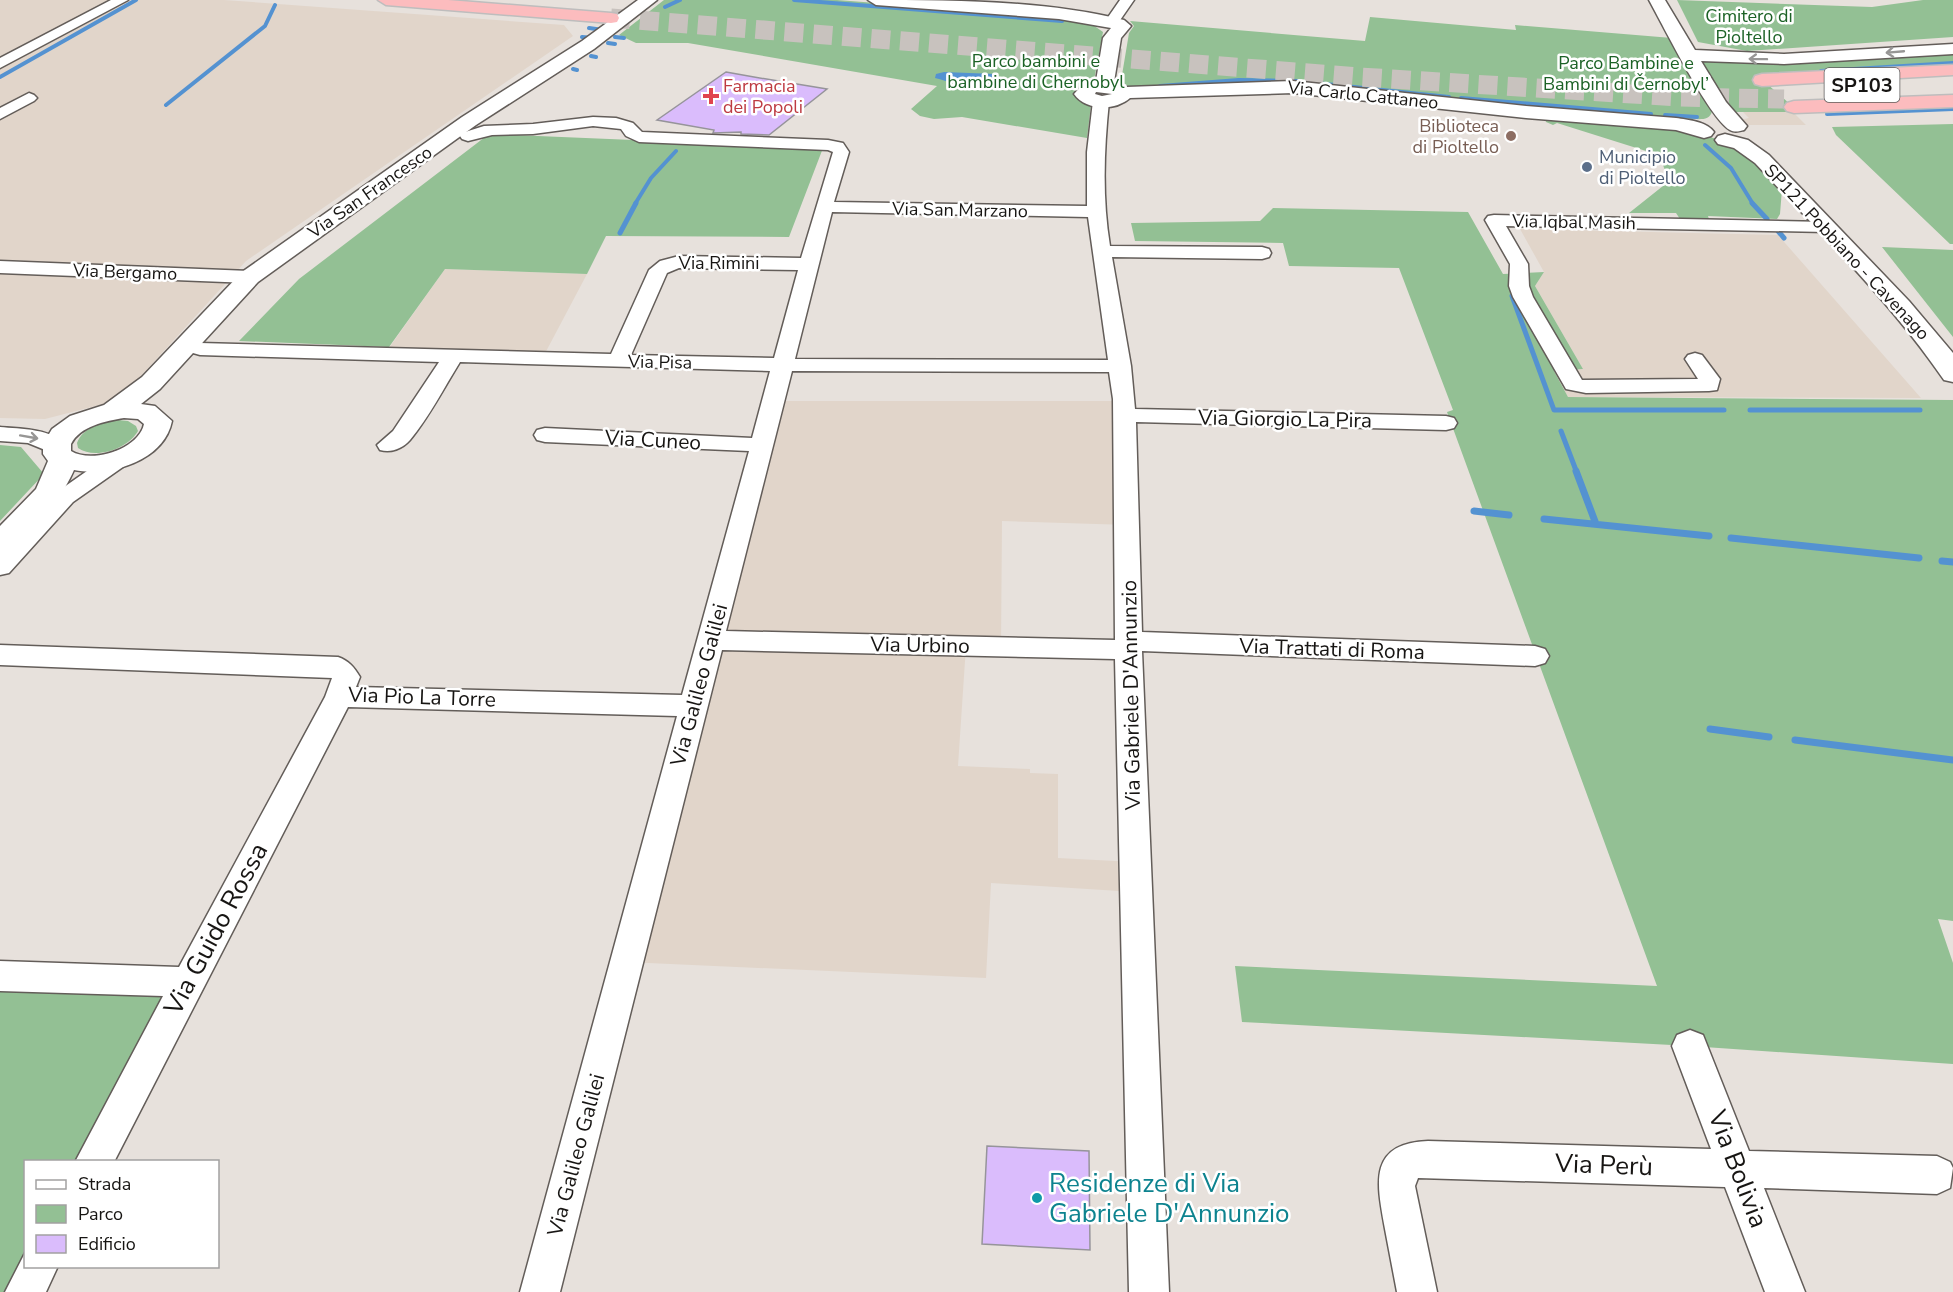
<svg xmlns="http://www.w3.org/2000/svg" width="1953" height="1292" font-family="'Nunito Sans',sans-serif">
	<rect width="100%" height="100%" fill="#e7e1dc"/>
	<!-- built -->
	<path fill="#e1d5ca" d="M0 0H224L564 25 573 36 246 261 119 400 45 419 0 418Z
		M1743 112H1793L1806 125H1745L1740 120 1749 118Z
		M1520 229 1778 235 1921 398 1568 397 1554 371 1583 369 1535 286 1544 272Z
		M445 269 587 274 542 359 384 355Z
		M773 401H1124L1128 525 1002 521 1001 647 966 646 958 766 1030 769V773L1058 774V858L1134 862 1135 892 991 883 986 978 626 962Z"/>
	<!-- green -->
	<path fill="#93c094" d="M664 0H837L1059 17 1093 25 1103 32 1094 80 1087 138 962 117 934 119 920 116 911 109 937 86 688 43H636L619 35Z
		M1677 0 1872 7 1923 0H1953V37L1747 51 1698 42Z
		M1370 17 1516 30 1515 25 1672 38 1712 111C1710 121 1700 119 1692 119L1276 82 1148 89 1129 87 1121 81 1129 33 1134 26 1130 21 1365 41Z
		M1953 51V66L1758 76 1799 112H1732L1700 60Z
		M1545 118 1674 128 1737 144 1782 189 1780 214 1777 219 1708 216 1709 219H1680L1676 213H1629L1668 182 1663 180 1666 173 1663 165 1645 154 1646 151 1557 123 1553 125 1546 122Z
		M1953 124V244H1950L1836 135 1832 127Z
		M489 134 823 148 789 237 606 236 587 274 445 269 389 347 239 341 299 279Z
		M1273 208 1468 212 1503 274 1544 272 1535 286 1583 369 1554 371 1568 397 1953 400V921L1938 919 1953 963V1064L1690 1046 1242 1022 1235 966 1657 986 1447 412 1453 410 1399 268 1289 266 1283 243 1135 241 1131 223 1260 221Z
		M1882 247 1953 250V337Z
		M118 420 128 421 136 426 138 431C128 449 95 460 78 448L77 443C83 427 103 422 118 420Z
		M0 445 21 447 44 474 0 521Z
		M0 990 163 997 75 1161 26 1162 25 1253 5 1292H0Z"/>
	<!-- water -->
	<path fill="#5492d1" d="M944 72 995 74 998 77C977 92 958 84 935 78L936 74Z"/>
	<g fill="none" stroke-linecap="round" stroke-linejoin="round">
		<!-- stream-far2 -->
		<path stroke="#5492d1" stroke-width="4" d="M794 0 1062 21
			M665 7 680 0
			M589 28 603 30
			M582 37 593 38
			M615 37 624 38
			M608 43 615 44
			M591 56 596 57
			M573 69 577 70
			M1821 71 1953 63
			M0 77 136 0
			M1307 82 1449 97
			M1160 86 1239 80 1299 81
			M1461 98 1651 114
			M166 105 265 26 275 5
			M1827 114 1953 109
			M1665 115 1697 117
			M1705 145 1731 168 1753 204
			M635 204 651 178 676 151"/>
		<!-- stream-far1 -->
		<path stroke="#5492d1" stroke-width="5" d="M1752 203 1767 219
			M1778 231 1784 238
			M620 233 636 203
			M1512 296 1554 410H1724
			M1750 410H1920
			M1561 431 1577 473"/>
		<!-- stream -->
		<path stroke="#5492d1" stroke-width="7" d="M1576 471 1596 524
			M1474 511 1509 515
			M1544 519 1709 536
			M1731 538 1919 558
			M1942 561 1953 562
			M1710 729 1769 737
			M1795 740 1953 760"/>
	</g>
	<!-- building -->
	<path fill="#dabcfc" stroke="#96949a" stroke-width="1.5" d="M726 72 754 77 827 89 769 135 741 134V132L713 133 714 130 657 120Z
		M987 1146 1089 1151 1090 1250 982 1244Z"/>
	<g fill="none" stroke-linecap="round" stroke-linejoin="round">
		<!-- trunk-tunnel -->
		<path stroke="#c8c2be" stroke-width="19" stroke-dasharray="19 10" stroke-linecap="butt" d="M611 18 1360 77 1680 97 1784 99"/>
		<defs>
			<path id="minor" d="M111 0H128L0 68V58Z
				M1120 0H1134L1116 26H1106L1104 23Z
				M29 93 34 95 37 98 34 101 0 119V108Z
				M1101 96 1109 101C1104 150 1102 197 1110 246L1262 247 1269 249 1271 253 1269 257 1262 259 1112 257 1131 366 1135 409 1446 416 1454 418 1457 423 1454 428 1446 430 1136 422 1142 632 1535 646 1545 649 1549 656 1545 663 1535 666 1142 651 1169 1292H1129L1115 659 722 650 560 1292H520L677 716 348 707 114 1162H75L163 996 0 991V961L179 967 325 697 332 678 0 665V645L338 657C349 661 354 667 360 677L356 687 682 695 749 451 545 442 537 440 534 435 537 430 545 428 752 438 770 371 460 362C445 386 428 419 410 440 402 449 391 453 380 450L377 445 393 431 439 362 200 355 193 353 190 349 193 345 200 343 611 354 649 270 660 261 679 256 801 258 833 152 828 150 639 142 626 136 621 129 593 126 533 134 492 135 468 141 462 139 460 136 462 133 484 126 533 124 593 117 616 118 633 123 642 132 828 140 843 143 849 152 834 202 1087 206V152L1093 101ZM832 212 1088 217 1108 360 795 359ZM679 268 798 270 774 358 631 355 667 273ZM792 371 1109 372 1113 399 1115 640 726 631Z
				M1494 215 1826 222 1832 223 1835 227 1832 231 1826 232 1506 226 1528 264 1529 286 1533 297 1582 380 1698 379 1685 359 1688 355 1695 353 1702 355 1720 379 1717 390 1709 391 1586 393 1566 389 1513 297 1509 286 1510 264 1485 220 1488 216Z
				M0 261 250 271 257 273 260 277 257 281 250 283 0 273Z
				M0 427C20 429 54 428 66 447L63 452 55 454 28 443 0 441Z
				M122 450 130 452 134 457 130 462 73 502 9 573 0 575V552L57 492 114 452Z
				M1690 1030 1703 1035 1749 1151 1937 1156 1950 1162 1953 1168 1950 1188 1937 1194 1764 1188 1805 1292H1765L1725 1187 1418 1178 1415 1186 1437 1292H1397C1393 1271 1389 1250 1385 1229 1377 1185 1367 1143 1428 1141L1711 1149 1672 1046 1677 1035Z
				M26 1251V1266H58L46 1292H5Z"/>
			<path id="tertiary" d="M638 0H657L594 49 476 125 258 282 160 389 141 404 155 406 172 421C164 461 110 477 74 470 63 496 27 545 0 553V526L36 489 48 461 43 454V444L52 429 70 416 104 405 142 377 242 272 462 117 582 41ZM124 418 138 419 144 424C139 449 92 464 71 451V444C80 426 106 421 124 418Z
				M868 0C951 0 1043 0 1124 20L1131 26 1121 38 1114 82 1127 87 1293 81 1526 106 1676 118C1688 120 1706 121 1714 132L1711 136 1704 138 1676 130 1526 118 1293 93 1130 98C1115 111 1086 111 1074 94L1084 83 1096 81 1103 38 1111 28 1059 19 876 5ZM1096 92 1112 94 1102 96 1095 94Z
				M1649 0H1665L1695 50 1784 54 1953 44V54L1784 64 1701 61 1726 102 1747 126 1744 130C1740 131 1735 133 1730 130 1709 118 1663 25 1649 0Z
				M1725 134 1748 140 1769 155 1909 301 1953 353V382L1944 380C1890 301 1820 233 1755 163L1734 148 1718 144 1715 140 1718 136Z"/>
			<path id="trunk" d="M378 0H448L611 13 617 14 619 18 617 22 611 23 386 5Z
				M1953 65V75L1762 86 1755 84 1753 80 1755 76 1762 74Z
				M1953 95V107L1794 113 1787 111 1784 107 1787 103 1794 101Z"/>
		</defs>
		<!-- minor casing -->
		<use href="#minor" stroke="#635d59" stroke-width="3"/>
		<!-- tertiary casing -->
		<use href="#tertiary" stroke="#635d59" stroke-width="3"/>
		<!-- trunk casing -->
		<use href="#trunk" stroke="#bebdbd" stroke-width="3"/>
		<!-- minor -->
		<use href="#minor" fill="#fff" fill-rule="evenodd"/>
		<!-- tertiary -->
		<use href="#tertiary" fill="#fff" fill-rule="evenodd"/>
		<!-- trunk -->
		<use href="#trunk" fill="#fcbcbe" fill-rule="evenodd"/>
	</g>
	<!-- one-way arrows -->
	<defs><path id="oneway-shaft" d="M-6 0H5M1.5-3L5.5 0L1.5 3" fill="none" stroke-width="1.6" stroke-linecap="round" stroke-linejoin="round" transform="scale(1.5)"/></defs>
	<g stroke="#979695">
		<use href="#oneway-shaft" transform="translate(1895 52) rotate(175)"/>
		<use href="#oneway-shaft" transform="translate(1758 59) rotate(-179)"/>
		<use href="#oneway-shaft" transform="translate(29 437) rotate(10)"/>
	</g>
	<!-- markers -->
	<path fill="#e0444e" stroke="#fff" stroke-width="2" d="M708 87h6v6h6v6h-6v6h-6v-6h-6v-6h6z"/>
	<circle fill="#8d6e63" stroke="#fff" stroke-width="2" cx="1511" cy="136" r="6"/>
	<circle fill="#5c6f8a" stroke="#fff" stroke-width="2" cx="1587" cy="167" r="6"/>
	<circle fill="#0f9aa8" stroke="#fff" stroke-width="2" cx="1037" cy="1198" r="6"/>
	<g text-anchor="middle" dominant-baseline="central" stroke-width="5" stroke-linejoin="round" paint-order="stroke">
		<!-- far-park labels -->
		<g font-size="18" fill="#1c6226" stroke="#fff">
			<text x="1749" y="16">Cimitero di<tspan x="1749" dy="21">Pioltello</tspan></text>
			<text x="1036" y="61">Parco bambini e<tspan x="1036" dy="21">bambine di Chernobyl</tspan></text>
			<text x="1626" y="63">Parco Bambine e<tspan x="1626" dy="21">Bambini di Černobyl’</tspan></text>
		</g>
		<!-- far-health labels -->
		<g font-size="18" fill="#be3a42" stroke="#fff" text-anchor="start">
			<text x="723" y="86">Farmacia<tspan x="723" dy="21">dei Popoli</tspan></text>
		</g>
		<!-- far-street labels -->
		<g font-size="18" fill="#171513" stroke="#fff">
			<text transform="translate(1363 95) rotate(6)">Via Carlo Cattaneo</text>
			<text transform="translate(370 192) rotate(-35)">Via San Francesco</text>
			<text transform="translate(960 210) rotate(1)">Via San Marzano</text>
			<text transform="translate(1574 222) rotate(1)">Via Iqbal Masih</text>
			<text transform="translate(1847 252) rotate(47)">SP121 Pobbiano - Cavenago</text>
			<text x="719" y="263">Via Rimini</text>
			<text transform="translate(125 272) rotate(2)">Via Bergamo</text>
			<text transform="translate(660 362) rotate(1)">Via Pisa</text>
		</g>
		<!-- far-education labels -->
		<g font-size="18" fill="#785e54" stroke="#fff" text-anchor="end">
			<text x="1499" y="126">Biblioteca<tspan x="1499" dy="21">di Pioltello</tspan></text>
		</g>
		<!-- far-service labels -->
		<g font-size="18" fill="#4e5e75" stroke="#fff" text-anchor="start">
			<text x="1599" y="157">Municipio<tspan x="1599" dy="21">di Pioltello</tspan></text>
		</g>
		<!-- shield labels -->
		<rect fill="#fff" stroke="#5d5b5a" stroke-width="1.5" x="1824.5" y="68" width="75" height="34" rx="4.5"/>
		<g font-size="20" font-weight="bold" fill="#171513">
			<text x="1862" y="85">SP103</text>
		</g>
		<!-- street labels -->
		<g font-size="21" fill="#171513" stroke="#fff">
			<text transform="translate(1285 419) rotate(1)">Via Giorgio La Pira</text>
			<text transform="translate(653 440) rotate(3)">Via Cuneo</text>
			<text transform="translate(920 645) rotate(1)">Via Urbino</text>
			<text transform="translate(1332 649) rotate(2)">Via Trattati di Roma</text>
			<text transform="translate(699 685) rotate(-75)">Via Galileo Galilei</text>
			<text transform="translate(1131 695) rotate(-91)">Via Gabriele D'Annunzio</text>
			<text transform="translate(422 697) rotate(2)">Via Pio La Torre</text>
			<text transform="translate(576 1155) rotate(-75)">Via Galileo Galilei</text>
		</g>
		<!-- near-street labels -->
		<g font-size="26" fill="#171513" stroke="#fff">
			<text transform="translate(216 929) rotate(-62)">Via Guido Rossa</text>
			<text transform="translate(1604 1165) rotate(2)">Via Perù</text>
			<text transform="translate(1738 1169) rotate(69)">Via Bolivia</text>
		</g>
		<!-- near-culture labels -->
		<g font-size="26" fill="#0d838f" stroke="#fff" text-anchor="start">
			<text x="1049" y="1183">Residenze di Via<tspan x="1049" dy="30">Gabriele D'Annunzio</tspan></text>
		</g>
	</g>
	<!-- legend -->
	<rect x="24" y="1160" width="195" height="108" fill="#ffffff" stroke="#a2a1a1" stroke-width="1.5"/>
	<rect x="36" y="1180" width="30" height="9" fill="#ffffff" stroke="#a2a1a1" stroke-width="1.5"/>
	<text x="78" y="1190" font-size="18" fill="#171513">Strada</text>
	<rect x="36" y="1205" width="30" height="18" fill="#93c094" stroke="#a2a1a1" stroke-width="1.5"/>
	<text x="78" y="1220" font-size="18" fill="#171513">Parco</text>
	<rect x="36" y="1235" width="30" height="18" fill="#dabcfc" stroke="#a2a1a1" stroke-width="1.5"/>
	<text x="78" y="1250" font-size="18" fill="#171513">Edificio</text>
</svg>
